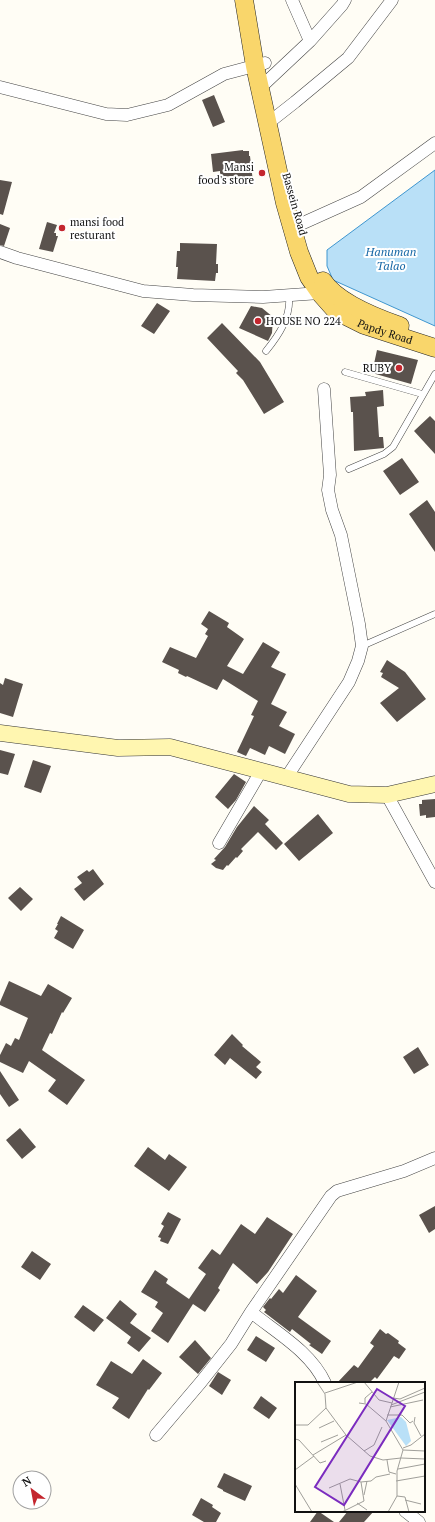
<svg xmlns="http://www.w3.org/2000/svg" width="435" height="1522" font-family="'PT Serif',serif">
	<rect width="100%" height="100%" fill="#fffdf5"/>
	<!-- water -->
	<path fill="#b9e0f7" stroke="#3f96cf" d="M435 170V326L333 280 327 266V250Z"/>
	<!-- building -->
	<path fill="#5a524d" d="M214 95 225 122 213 127 202 100Z
		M243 150V151H249V156H250L253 182 240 183V181L231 182V176L220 177V171L213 172 211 154Z
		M0 180 12 182 3 215 0 214Z
		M47 222 57 225 54 233H56V236H58L53 252 39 249Z
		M0 224 10 228 4 246 0 245Z
		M180 243 217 244 216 264H218V273H216L215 281 177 279 178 267H176L177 251H180Z
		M157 303 170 311 154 334 141 326Z
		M251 306 262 308 273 317 272 333 268 341 239 328Z
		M222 323 260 362 284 402 264 414 243 380 236 373 238 371 207 338Z
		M377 350 418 360 411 384 372 373Z
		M383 390 384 406 377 407 379 437H383L384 448 354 451 353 412H351L350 397 366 396 365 392Z
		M430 416 435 421V454L414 431Z
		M402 458 419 482 400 495 383 471Z
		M427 500 435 512V552L409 514Z
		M209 611 229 623 227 627 244 639 227 666 243 674 263 642 280 652 271 667 286 674 271 704 287 712 279 726 295 734 285 754 269 746 265 755 250 748 246 756 237 752 254 716 251 715 258 701 223 679 217 690 187 676 186 677 178 673 179 670 162 662 170 647 196 658 208 636 205 634 208 629 201 624Z
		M387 660 405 672 426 699 397 722 380 703 399 688 381 677 383 673 380 672Z
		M5 678 23 684 13 717 0 713V683L3 685Z
		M0 750 15 754 8 775 0 773Z
		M33 760 51 766 41 793 24 787Z
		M234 774 246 782 236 800 228 809 215 797Z
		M435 799V817L426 818V815L420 816 419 804H422V800Z
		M254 806 269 820 265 824 283 843 276 850 258 832 241 849 243 851 237 858 236 857 228 866 227 865 223 870 216 868 211 864 216 860 214 859 225 847 237 827Z
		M318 814 333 833 299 861 284 844Z
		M93 869 104 884 84 901 74 889 82 883 77 877 87 870 89 872Z
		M20 887 33 899 21 911 8 898Z
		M61 916 84 930 73 949 54 938 58 931 55 929 58 924H57Z
		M9 981 41 996 48 984 72 998 63 1013 62 1012 52 1034 50 1033 42 1050 85 1080 67 1105 48 1091 56 1080 29 1061 23 1073 0 1062V1055L6 1043 11 1046 15 1038 19 1040 28 1018 0 1005V1002Z
		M232 1034 243 1045 242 1046 261 1062 256 1067 262 1072 256 1079 230 1058 225 1065 214 1055Z
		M418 1047 429 1065 414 1074 403 1057Z
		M0 1071 19 1100 9 1107 0 1094Z
		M20 1128 36 1147 22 1159 6 1140Z
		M148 1147 165 1160 169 1154 187 1167 169 1191 134 1166Z
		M435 1206V1229L429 1233 419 1215Z
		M168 1212 181 1219 168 1244 160 1241 161 1238 158 1237 164 1226 161 1224Z
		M267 1217 293 1234 268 1272 257 1284 233 1263 218 1288 220 1290 205 1312 193 1304 168 1343 151 1331 163 1313 155 1307 158 1302 141 1292 155 1270 168 1279 166 1283 189 1299 206 1274 198 1268 212 1249 220 1255 241 1224 255 1234Z
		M32 1251 51 1264 40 1280 21 1267Z
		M296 1275 317 1291 298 1317 331 1341 322 1354 309 1345 311 1344 292 1329 290 1332 264 1312 266 1310 263 1307 270 1298 271 1299 279 1289 283 1293Z
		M120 1300 137 1314 130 1323 151 1338 139 1352 127 1343 131 1337 106 1318Z
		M83 1305 104 1320 94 1332 74 1317Z
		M380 1329 386 1334 388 1333 399 1341 398 1343 406 1349 399 1359 394 1356 377 1379 375 1377 369 1383H337L354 1365 358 1368 374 1346 370 1343Z
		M256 1336 275 1348 266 1362 247 1350Z
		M195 1340 211 1358 198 1374 179 1357Z
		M143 1359 162 1373 149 1390 148 1389 129 1419 112 1408 119 1398 96 1385 111 1361 132 1374Z
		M218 1372 231 1380 222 1395 209 1386Z
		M261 1396 277 1408 269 1419 253 1408Z
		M224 1473 252 1486 245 1501 223 1491V1490L217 1487Z
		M201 1498 213 1505 212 1507 221 1513 216 1522H204L192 1515Z
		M318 1511 334 1522H310Z
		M348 1511H374L364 1522H339Z"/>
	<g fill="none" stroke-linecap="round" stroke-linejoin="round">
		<defs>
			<path id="lane" d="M266 351C279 335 291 317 289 296
				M345 372 422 394
				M349 469 384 454 393 447 435 374
				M362 646 435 614"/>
			<path id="street" d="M292 0 310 41
				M0 87 106 114 127 115 168 105 224 74 265 63
				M260 88 310 41 342 5 345 0
				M267 124 295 102 348 58 392 0
				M292 228 361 197 435 143
				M0 252 17 258 143 291 193 295 263 297 320 293 325 290
				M286 778 349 682 358 661 362 646 359 624 341 535 332 510 328 490 330 475 324 389
				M387 795 435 882
				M219 843 261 771
				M251 1312C277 1333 311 1352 325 1383
				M156 1435 201 1382 231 1344 251 1312 331 1196 337 1191 404 1171 435 1158
				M405 1511 419 1522"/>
			<path id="secondary" d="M0 733 118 748 170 747 349 794 387 795 435 784"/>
			<g id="primary">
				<path id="s1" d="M244 0 255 66 285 203 299 252 309 277 320 293 336 311 364 325 435 348"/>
				<path d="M323 281C337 302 377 318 400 326"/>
			</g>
		</defs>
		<!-- lane casing -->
		<use href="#lane" stroke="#444" stroke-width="7"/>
		<!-- street casing -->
		<use href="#street" stroke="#444" stroke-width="13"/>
		<!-- secondary casing -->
		<use href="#secondary" stroke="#333" stroke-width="17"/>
		<!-- primary casing -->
		<use href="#primary" stroke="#222" stroke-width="19"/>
		<!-- lane -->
		<use href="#lane" stroke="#fff" stroke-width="6"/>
		<!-- street -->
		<use href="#street" stroke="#fff" stroke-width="12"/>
		<!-- secondary -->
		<use href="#secondary" stroke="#fff6b0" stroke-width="16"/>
		<!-- primary -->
		<use href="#primary" stroke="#f9d66b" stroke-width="18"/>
	</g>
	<!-- markers -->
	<g fill="#c4262e" stroke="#fff" stroke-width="1.5">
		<circle cx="262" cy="173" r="4"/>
		<circle cx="62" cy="228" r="4"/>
		<circle cx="258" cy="321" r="4"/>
		<circle cx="399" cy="368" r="4"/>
	</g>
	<g text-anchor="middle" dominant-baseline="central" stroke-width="4" stroke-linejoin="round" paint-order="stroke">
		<!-- poi labels -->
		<g font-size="11" fill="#111" stroke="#fff" text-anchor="end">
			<text x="254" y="167">Mansi<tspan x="254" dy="13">food's store</tspan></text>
			<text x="70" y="222" text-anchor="start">mansi food<tspan x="70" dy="13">resturant</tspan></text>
			<text x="266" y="321" text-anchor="start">HOUSE NO 224</text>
			<text x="391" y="368">RUBY</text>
		</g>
		<!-- street labels -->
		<g font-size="11" fill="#111" stroke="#fff">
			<text transform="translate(295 204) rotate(74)">Bassein Road</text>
			<text stroke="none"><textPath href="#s1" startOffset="382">Papdy Road</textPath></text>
		</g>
		<!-- water labels -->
		<g font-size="12" font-style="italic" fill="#1768a6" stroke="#fff">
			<text x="391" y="251">Hanuman<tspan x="391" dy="14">Talao</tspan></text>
		</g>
	</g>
	<!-- overview -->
	<g transform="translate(295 1382)">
		<rect width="130" height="130" fill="#fffdf5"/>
		<path d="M106 35 111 40 116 59 111 64 92 38Z" fill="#b9e0f7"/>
		<path fill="none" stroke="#a09f9a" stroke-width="1" d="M22 0 30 12 31 26 51 53 75 74 88 78 106 76M69 0 84 18 97 21M30 11 63 0M98 16 105 17 130 6M64 21 71 22 91 39M70 21V16L77 10M96 23 130 10M95 25 128 18M92 33H107L115 41 118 39M120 35 119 41 126 54M0 43H13L31 26M24 46 39 39M0 57 4 58 25 81 31 79M26 60 43 53M108 66 116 63 130 52M108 68 130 69M69 69 79 63 87 45M18 73 51 53M106 76 130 77M92 78 94 90 101 92M103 87 130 82M0 88 19 74M101 99 130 94M0 102 17 130M45 102 50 128M34 106 55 97 66 100M69 113 72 99M102 114 110 115 114 130M110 118 126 122M62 121 72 128M47 130 69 119 66 100 76 99 81 95 95 92M93 130 102 114V89L108 68 91 39 104 0"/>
		<path fill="#7b2cbf" fill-opacity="0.15" stroke="#7b2cbf" stroke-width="2" d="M82 7 110 24 49 123 20 105Z"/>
		<rect width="130" height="130" fill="none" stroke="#111" stroke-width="2"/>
	</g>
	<!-- north arrow -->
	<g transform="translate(32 1490) rotate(328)"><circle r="19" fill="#ffffff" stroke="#a0a0a0"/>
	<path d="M0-3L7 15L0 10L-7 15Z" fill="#c4262e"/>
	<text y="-6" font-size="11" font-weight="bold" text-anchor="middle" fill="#111111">N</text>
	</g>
</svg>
